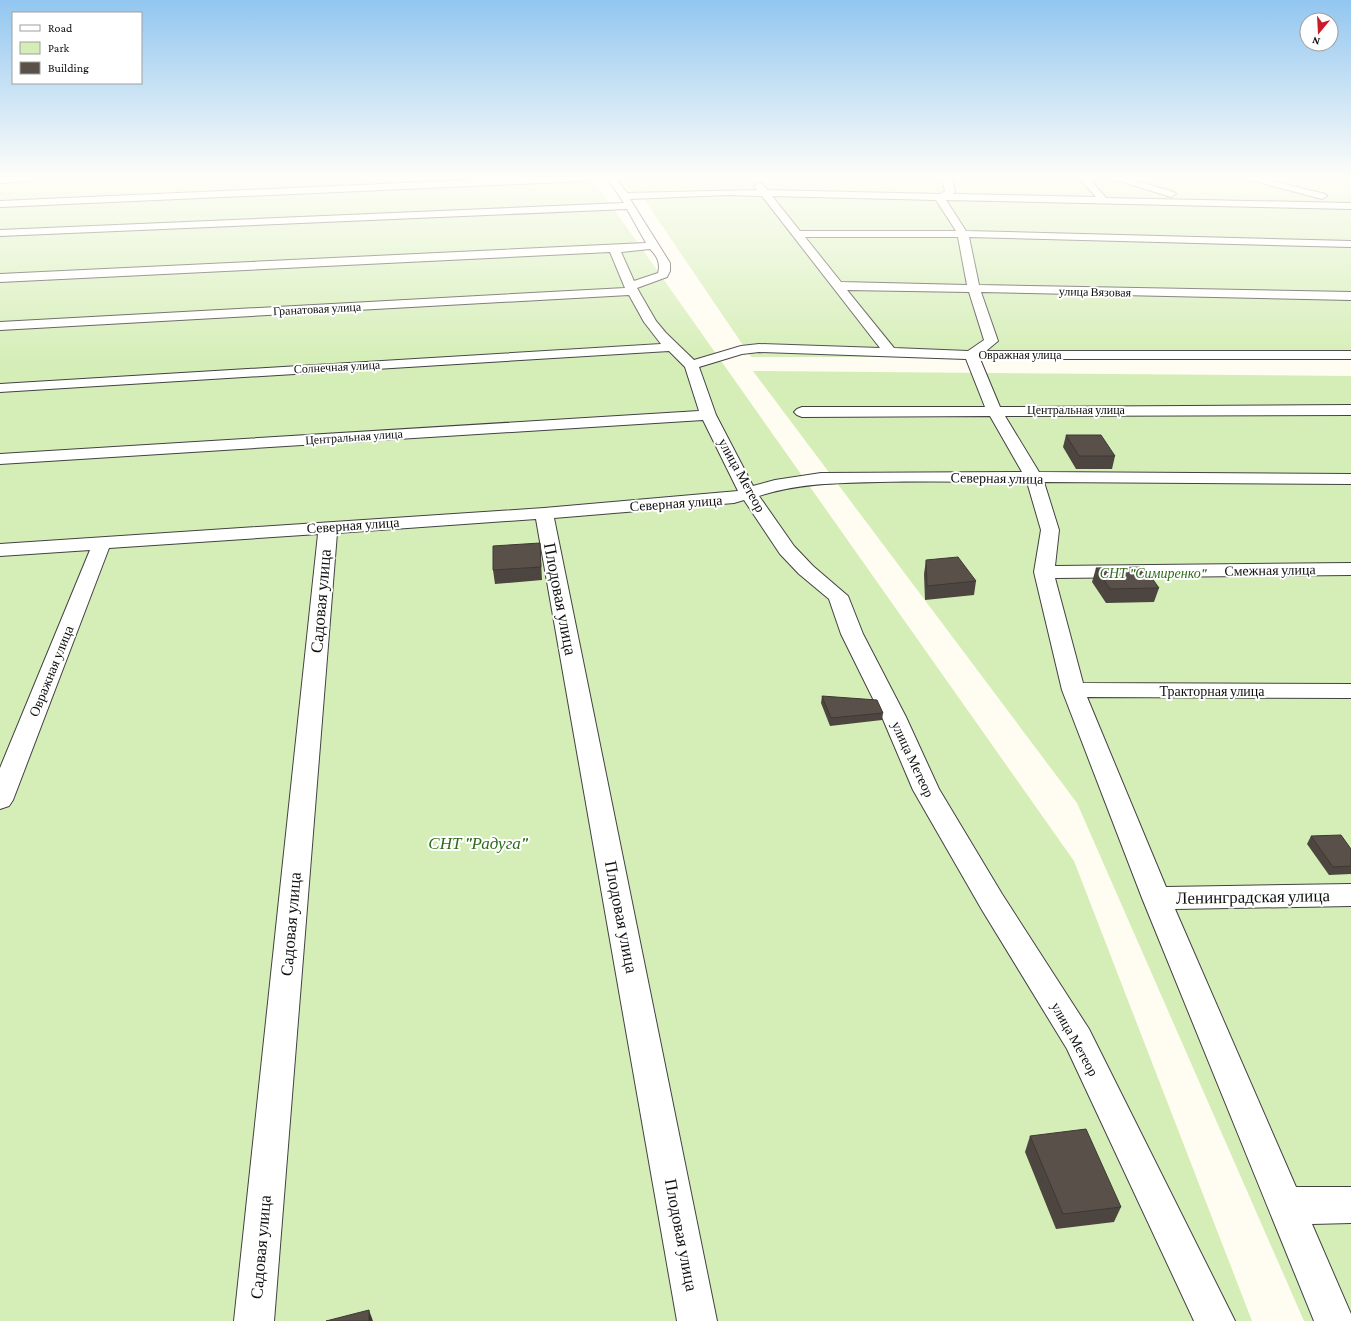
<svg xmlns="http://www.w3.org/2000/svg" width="1351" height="1321" font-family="'Crimson Pro',serif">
	<rect width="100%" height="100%" fill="#fffcf1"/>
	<!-- green -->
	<path fill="#d5eeb7" d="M0 178H592L1074 861 1252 1321H0Z
		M608 178H1351V357H751L644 199 617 193Z
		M753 371 1351 376V1321H1304L1077 803Z"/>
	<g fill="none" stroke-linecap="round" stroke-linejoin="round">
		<defs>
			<path id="minor" d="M0 178H30L26 181 0 183Z
				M516 178H589L585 181 0 207V201Z
				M607 178H616L627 193 757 190 754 186 759 183 762 184 767 190 940 194 945 191 942 178H951L955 192 953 194 1096 197 1079 178H1089L1106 198 1351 203V209L946 200 966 231 1351 241V247L969 237 979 285 1351 292V300L981 292 998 341 986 351H1351V359H980L1000 407 1351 405V415L1005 416 1039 472 1351 474V484L1044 482 1059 530 1055 566 1351 563V575L1055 578 1083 683 1351 684V698L1087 697 1166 887 1351 884V906L1175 909 1296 1187H1351V1223L1312 1224 1351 1314V1321H1314L1142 898 1062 690 1034 572 1041 530 1027 482C978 482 929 481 880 482 838 483 798 483 759 496L794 546 813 566 848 596 863 634 906 717 939 789 1002 894 1089 1029 1235 1321H1194L1067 1049 982 910 913 790 882 717 841 634 829 599 799 574 780 554 744 500 734 503 554 518 717 1321H677L536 519 337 533 274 1321H234L318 534 109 548 13 800 9 806 0 809V768L90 550 0 556V544L544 508 738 491 703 420 0 464V454L699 411 685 367 669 351 0 392V384L661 344 644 322 629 295 0 330V322L625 288 610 252 0 282V274L646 243 627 209 0 236V230L624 203ZM728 195 762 196 880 348 759 344 741 346 694 360 666 333 656 321 637 288 667 277 670 271V263L630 199ZM772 196 936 200 956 231H800ZM805 237H958L967 285 841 282ZM650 249C657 256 661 263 658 273L634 281 621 252ZM847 290 969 292 984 340 968 351 894 348ZM759 352 966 359 985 407H802L797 409 794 412 797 415 802 417 990 416 1022 472 821 473 775 480 753 486 716 415 699 367 742 354Z
				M1110 178H1125L1174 192 1176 194 1171 197Z
				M1243 178H1260L1325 194 1327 196 1322 199Z"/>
		</defs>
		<!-- minor casing -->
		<use href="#minor" stroke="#424242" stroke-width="2"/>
		<!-- minor -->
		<use href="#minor" fill="#fff" fill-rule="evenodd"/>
	</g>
	<!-- wall -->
	<path fill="#4d4540" d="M1066 435 1115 456 1112 469H1076L1063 447Z
		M540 543 542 580 495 584 493 570Z
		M926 560 976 581 974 595 925 600 924 574Z
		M1096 568 1159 588 1154 602 1106 603 1092 582Z
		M822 696 883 713 882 720 830 726 821 703Z
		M1311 836 1351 849V874L1329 875 1307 844Z
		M1030 1136 1121 1207 1114 1222 1056 1229 1025 1152Z"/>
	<!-- shaded-wall -->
	<path fill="#3e3834" d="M369 1310 373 1321H369Z"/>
	<!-- building -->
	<path fill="#59504a" stroke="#3e3834" d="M1066 435H1101L1115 456H1079Z
		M540 543 541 567 493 570V546Z
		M958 557 976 581 927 586 926 560Z
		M1144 567 1159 588 1110 589 1096 568Z
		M822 696 877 700 883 713 831 718Z
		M1341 835 1351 849V866L1333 867 1311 836Z
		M1086 1129 1121 1207 1063 1214 1030 1136Z
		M369 1310V1321H326Z"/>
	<!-- sky -->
	<linearGradient id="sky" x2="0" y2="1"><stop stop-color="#92c6f0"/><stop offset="0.49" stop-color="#fffef9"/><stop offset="1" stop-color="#fffef9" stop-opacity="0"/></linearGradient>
	<rect width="1351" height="363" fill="url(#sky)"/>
	<g text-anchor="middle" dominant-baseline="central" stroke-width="4" stroke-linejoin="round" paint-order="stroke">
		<!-- far-street labels -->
		<g font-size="12" fill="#0f0f0f" stroke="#fff">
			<text transform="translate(1095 292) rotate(1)">улица Вязовая</text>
			<text transform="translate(317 309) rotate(-3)">Гранатовая улица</text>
			<text x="1020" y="355">Овражная улица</text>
			<text transform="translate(337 367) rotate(-3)">Солнечная улица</text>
			<text x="1076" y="410">Центральная улица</text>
			<text transform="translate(354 437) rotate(-4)">Центральная улица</text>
		</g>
		<!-- street labels -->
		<g font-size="14" fill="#0f0f0f" stroke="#fff">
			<text transform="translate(742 475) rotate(61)">улица Метеор</text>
			<text transform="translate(997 478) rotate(1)">Северная улица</text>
			<text transform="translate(676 503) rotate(-4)">Северная улица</text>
			<text transform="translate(353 525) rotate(-4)">Северная улица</text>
			<text transform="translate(1270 570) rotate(-1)">Смежная улица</text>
			<text transform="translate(51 671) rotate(-68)">Овражная улица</text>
			<text x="1212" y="691">Тракторная улица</text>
			<text transform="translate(913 759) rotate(65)">улица Метеор</text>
			<text transform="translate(1075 1039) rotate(61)">улица Метеор</text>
		</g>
		<!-- park labels -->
		<g font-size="14" font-style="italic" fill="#2d6d19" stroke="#fff">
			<text x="1153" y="573">СНТ "Симиренко"</text>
		</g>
		<!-- near-street labels -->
		<g font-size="17" fill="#0f0f0f" stroke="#fff">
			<text transform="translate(560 599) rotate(79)">Плодовая улица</text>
			<text transform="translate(321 601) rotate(-85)">Садовая улица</text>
			<text transform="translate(1253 897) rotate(-1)">Ленинградская улица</text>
			<text transform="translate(621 917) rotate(79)">Плодовая улица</text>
			<text transform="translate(291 924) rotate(-85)">Садовая улица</text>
			<text transform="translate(681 1235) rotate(79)">Плодовая улица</text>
			<text transform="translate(261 1247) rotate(-85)">Садовая улица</text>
		</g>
		<!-- near-park labels -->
		<g font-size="17" font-style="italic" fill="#2d6d19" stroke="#fff">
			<text x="478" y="843">СНТ "Радуга"</text>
		</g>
	</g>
	<!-- legend -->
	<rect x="12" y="12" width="130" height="72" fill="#ffffff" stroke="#9f9f9f"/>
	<rect x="20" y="25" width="20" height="6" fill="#ffffff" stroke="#9f9f9f"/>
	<text x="48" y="32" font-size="12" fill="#0f0f0f">Road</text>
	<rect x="20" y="42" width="20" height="12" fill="#d5eeb7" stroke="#9f9f9f"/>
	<text x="48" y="52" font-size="12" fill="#0f0f0f">Park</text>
	<rect x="20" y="62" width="20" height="12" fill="#59504a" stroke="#9f9f9f"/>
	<text x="48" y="72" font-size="12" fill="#0f0f0f">Building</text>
	<!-- north arrow -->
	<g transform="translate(1319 32) rotate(198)"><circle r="19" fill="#ffffff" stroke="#9f9f9f"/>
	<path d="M0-3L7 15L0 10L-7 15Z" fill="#cc1a28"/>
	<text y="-6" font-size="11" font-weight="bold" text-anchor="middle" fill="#0f0f0f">N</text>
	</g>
</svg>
